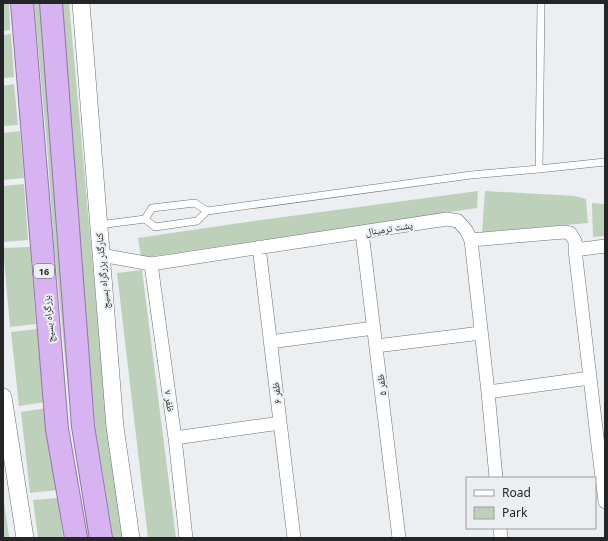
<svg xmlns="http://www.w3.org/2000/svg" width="608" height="541" font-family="'Noto Sans','Noto Naskh Arabic',sans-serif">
	<rect width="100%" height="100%" fill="#ebeff2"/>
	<!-- green -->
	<path fill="#bdd0ba" d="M3 3H9L10 30 3 31Z
		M34 3H41L96 538H88L68 388 54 245 47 145Z
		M56 3H69L107 422 125 538H113L95 424Z
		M11 34 14 77 3 78V35Z
		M14 84 18 125 3 126V86Z
		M20 131 24 178 3 180V133Z
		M24 184 28 240 3 242V186Z
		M478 191 477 208 141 258 138 238 240 223Z
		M485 191 575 196 586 199 588 223 482 232Z
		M592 203 605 204V236L593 237Z
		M30 247 36 324 10 327 3 248Z
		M142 270 176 538H148L117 273Z
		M37 329 45 402 19 406 11 332Z
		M47 408 58 490 30 493 21 412Z
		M3 496 9 536V538H3Z
		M58 498 63 538H38L33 500Z"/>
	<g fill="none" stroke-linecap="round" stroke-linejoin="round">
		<defs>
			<path id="service" d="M541 3 539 169 605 162
				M145 219 152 208 195 203 207 211
				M99 225 145 219 155 227 197 221 207 211 471 175 539 169"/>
			<path id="minor" d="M362 232 399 538
				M471 240 488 392 496 478
				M259 247 294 538
				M575 250 597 437 605 502
				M101 255 151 264 447 219 458 221 466 230 471 240 564 232 570 233 575 241V250L605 246
				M151 264 175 438 186 538
				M270 342 374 328
				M376 346 481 333
				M488 392 590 378
				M175 438 280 423
				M500 528 501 538"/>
			<path id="tertiary" d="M81 3 115 427 131 538
				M3 397 25 538"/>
			<path id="trunk" d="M22 3 57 429 76 538
				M51 3 83 426 101 538"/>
		</defs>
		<!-- service casing -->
		<use href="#service" stroke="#6d7073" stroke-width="8"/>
		<!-- minor casing -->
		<use href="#minor" stroke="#6d7073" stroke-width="14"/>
		<!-- tertiary casing -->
		<use href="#tertiary" stroke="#6d7073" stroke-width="18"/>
		<!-- trunk casing -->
		<use href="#trunk" stroke="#9275a9" stroke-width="24"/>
		<!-- service -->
		<use href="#service" stroke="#fff" stroke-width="7"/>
		<!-- minor -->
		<use href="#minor" stroke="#fff" stroke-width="13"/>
		<!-- tertiary -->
		<use href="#tertiary" stroke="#fff" stroke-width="17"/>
		<!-- trunk -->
		<use href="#trunk" stroke="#d8b3f2" stroke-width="22"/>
	</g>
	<g text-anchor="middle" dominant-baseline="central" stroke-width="4" stroke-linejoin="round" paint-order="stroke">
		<!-- shield labels -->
		<rect fill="#ebeff2" stroke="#5f6263" stroke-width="1" x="34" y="264" width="20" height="14" rx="3"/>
		<g font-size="9" font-weight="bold" fill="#232526">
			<text x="44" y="271">16</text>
		</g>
		<!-- street labels -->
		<g font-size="10" fill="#232526" stroke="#ebeff2">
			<text transform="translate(389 228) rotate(-9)">پشت ترمینال</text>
			<text transform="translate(102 271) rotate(-95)">کنارگذر بزرگراه بسیج</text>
			<text transform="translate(48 319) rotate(-95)">بزرگراه بسیج</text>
			<text transform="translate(381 385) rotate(-97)">ظفر ۵</text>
			<text transform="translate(276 393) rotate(-97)">ظفر ۶</text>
			<text transform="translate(170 401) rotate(82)">ظفر ۷</text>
		</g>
	</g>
	<!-- border -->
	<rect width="608" height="541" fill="none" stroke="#232526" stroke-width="8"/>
	<!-- legend -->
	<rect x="466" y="477" width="130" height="52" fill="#ebeff2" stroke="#9b9ea0"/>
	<rect x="474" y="490" width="20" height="6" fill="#ffffff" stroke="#9b9ea0"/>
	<text x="502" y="497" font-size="12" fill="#232526">Road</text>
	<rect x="474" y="507" width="20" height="12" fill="#bdd0ba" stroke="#9b9ea0"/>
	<text x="502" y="517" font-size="12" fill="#232526">Park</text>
</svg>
